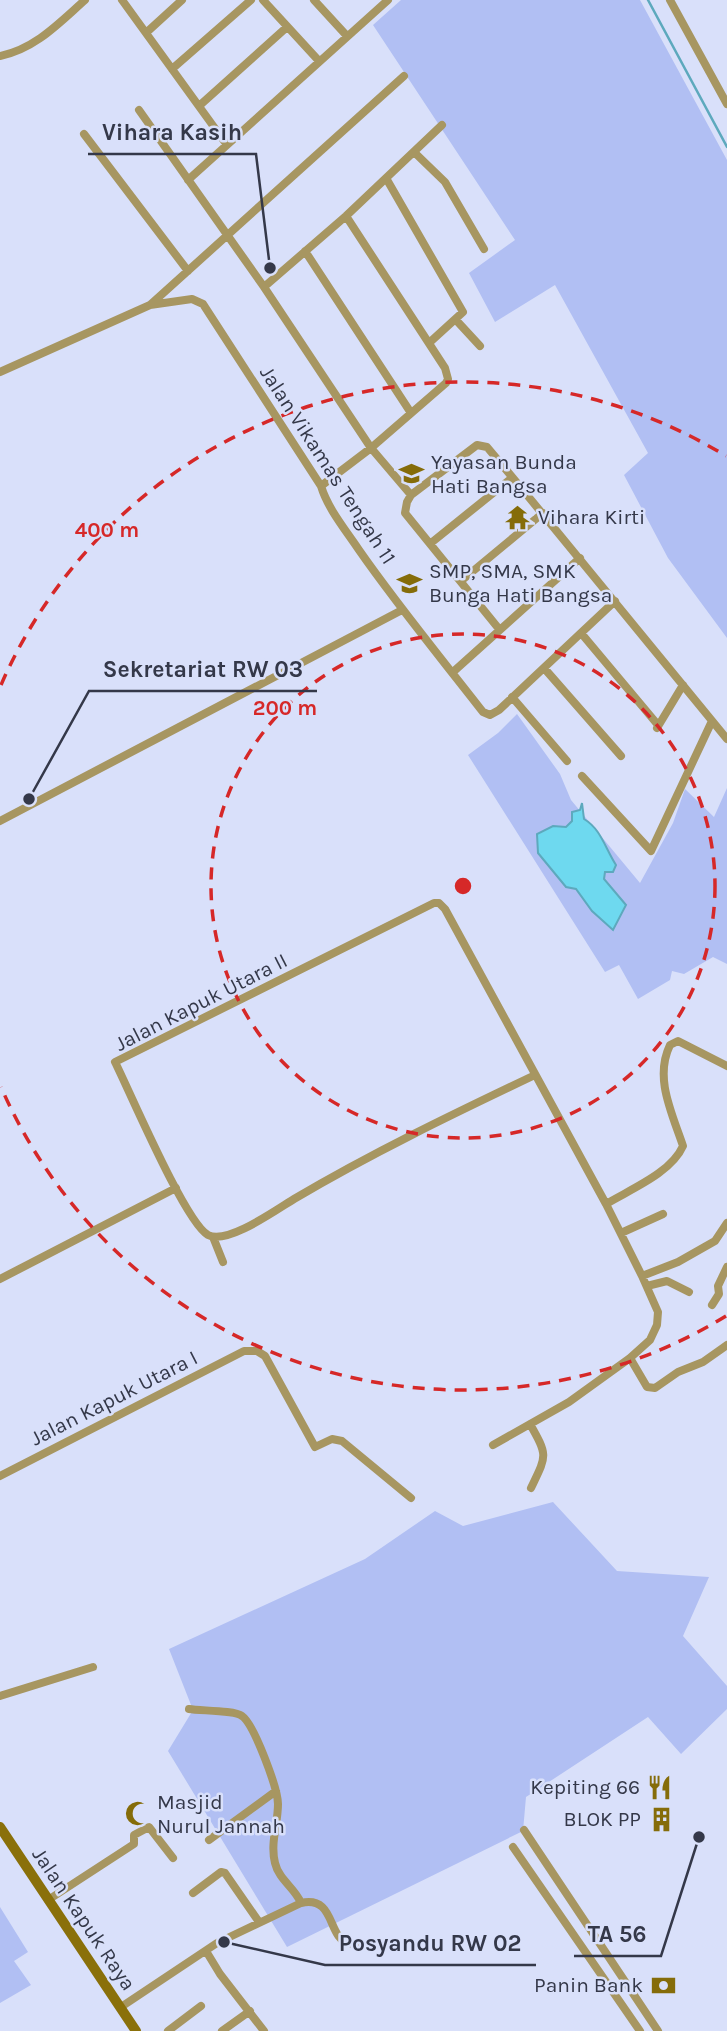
<svg xmlns="http://www.w3.org/2000/svg" width="727" height="2031" font-family="Karla,sans-serif">
	<rect width="100%" height="100%" fill="#d9e0fa"/>
	<!-- green -->
	<path fill="#b1bff3" d="M401 0H640L727 160V638L668 558 624 475 648 453 555 285 495 322 469 273 515 240 373 25Z
		M517 714 560 774 571 800 640 883 673 823 685 789 714 817 727 788V964L713 957 684 974 672 971 670 980 638 999 619 965 605 972 468 755 498 733Z
		M553 1502 617 1571 709 1577 683 1636 727 1686V1709L681 1754 648 1717 526 1797 523 1831 287 1947 168 1751 193 1710 169 1649 365 1559 435 1511 463 1526Z
		M0 1907 28 1952 14 1961 31 1985 0 2003Z"/>
	<!-- water -->
	<path fill="#6ed9ef" stroke="#5da9bd" stroke-width="2" d="M582 803 584 819C601 829 605 848 616 865L613 872H605L604 879 626 905 613 930 592 911 576 889 566 887 538 853 537 834 553 826 566 827 572 821V812L580 810Z"/>
	<g fill="none" stroke-linecap="round" stroke-linejoin="round">
		<!-- stream -->
		<path stroke="#5da9bd" stroke-width="2.5" d="M648 0 727 147"/>
		<!-- street -->
		<path stroke="#a79661" stroke-width="8" d="M122 0 227 145
			M263 0 319 61
			M314 0 347 36
			M670 0 727 104
			M147 32 182 0
			M0 56C35 49 59 23 85 0
			M172 69 251 0
			M199 106 287 27
			M139 110 264 287 371 448 411 495
			M84 134 188 271
			M414 152 445 182 484 249
			M386 178 463 312 429 343
			M188 180 388 0
			M305 251 411 413
			M264 287 346 216 442 125
			M150 305 192 299 203 304 321 486C328 509 345 529 359 550 398 606 441 658 483 712L490 715 499 710 615 601
			M456 320 480 346
			M0 372 150 305 404 76
			M321 486 371 448 446 383 448 379 445 368 346 216
			M431 543 508 481 515 487
			M461 581 543 513
			M499 629 405 513 407 502 411 495 477 445 487 447 518 484 727 739
			M581 633 658 725
			M544 668 621 756
			M453 672 580 558
			M512 697 567 761
			M657 728 683 685
			M582 776 651 851 712 721
			M0 821 402 610
			M606 1204C631 1189 671 1173 683 1146 672 1113 654 1078 670 1045L678 1041 727 1066
			M621 1233 663 1214
			M213 1237 223 1262
			M642 1276 678 1262 715 1241 727 1223
			M0 1279 176 1188
			M647 1286 667 1281 689 1292
			M712 1305 719 1294 718 1286 727 1267
			M630 1358 647 1387 655 1388 678 1372 703 1362 727 1345
			M530 1424C548 1456 547 1455 531 1488
			M493 1445 569 1402 630 1358 650 1340 657 1325 658 1312 642 1276 606 1204 445 909 439 903H434L115 1062C130 1092 185 1222 208 1235 227 1245 276 1210 294 1199 372 1153 453 1114 535 1075
			M0 1476 244 1351H257L265 1356 315 1447 332 1439 342 1441 411 1498
			M0 1696 93 1667
			M189 1709C200 1711 234 1710 242 1716 254 1724 278 1789 278 1804 278 1824 270 1843 275 1863 279 1880 295 1888 301 1903
			M524 1830 658 2031
			M209 1840 276 1791
			M513 1847 640 2031
			M193 1893 221 1872 225 1873 259 1922
			M48 1900 134 1844V1835L149 1827 173 1858
			M206 1951 220 1974 264 2031
			M121 2007 217 1943 301 1903C336 1895 327 1939 349 1943 352 1944 356 1943 360 1943
			M168 2031 201 2006
			M222 2031 250 2011"/>
		<!-- secondary -->
		<path stroke="#8a700a" stroke-width="10" d="M0 1827 136 2031"/>
	</g>
	<!-- distance rings -->
	<g fill="none" stroke="#d62828" stroke-width="3.5" stroke-dasharray="12 9">
		<circle cx="463" cy="886" r="252"/>
		<path d="M726 1316A504 504 0 0 1 1 1087M1 685A504 504 0 0 1 726 456"/>
	</g>
	<!-- icons -->
	<defs>
		<symbol id="school-bare" viewBox="-9 -9 18 18"><path d="M0-5L7-2L0 1L-7-2ZM-4 1L0 2.5L4 1V4Q0 6-4 4Z" fill="#856c09" stroke="#d9e0fa" stroke-width="2.5" paint-order="stroke"/></symbol>
		<symbol id="temple-bare" viewBox="-9 -9 18 18"><path d="M0-6L5-2H3V0L6.5 2.5H4V6H1.5V3h-3V6H-4V2.5H-6.5L-3 0V-2H-5Z" fill="#856c09" stroke="#d9e0fa" stroke-width="2.5" paint-order="stroke"/></symbol>
		<symbol id="restaurant-bare" viewBox="-9 -9 18 18"><path d="M-5-6h1v4h1v-4h1v4h1v-4h1v5L-1.5 .5V6h-2V.5L-5-1ZM5-6V6H3V1.5H1.5Q1.5-4 5-6Z" fill="#856c09" stroke="#d9e0fa" stroke-width="2.5" paint-order="stroke"/></symbol>
		<symbol id="mosque-bare" viewBox="-9 -9 18 18"><path d="M3.5-4.9A6 6 0 1 0 3.5 4.9A5 5 0 1 1 3.5-4.9Z" fill="#856c09" stroke="#d9e0fa" stroke-width="2.5" paint-order="stroke"/></symbol>
		<symbol id="building-bare" viewBox="-9 -9 18 18"><path d="M-4-6H4V6H1V3H-1V6H-4ZM-2.5-4.3h1.7v1.8h-1.7ZM.8-4.3h1.7v1.8H.8ZM-2.5-1h1.7V.8h-1.7ZM.8-1h1.7V.8H.8Z" fill="#856c09" stroke="#d9e0fa" stroke-width="2.5" paint-order="stroke"/></symbol>
		<symbol id="bank-bare" viewBox="-9 -9 18 18"><path d="M-6-4H6V4H-6ZM0-2.3a2.3 2.3 0 1 0 0 4.6a2.3 2.3 0 1 0 0-4.6Z" fill="#856c09" stroke="#d9e0fa" stroke-width="2.5" paint-order="stroke"/></symbol>
	</defs>
	<g fill-rule="evenodd">
		<use href="#school-bare" x="394" y="456" width="35" height="35"/>
		<use href="#temple-bare" x="500" y="500" width="35" height="35"/>
		<use href="#school-bare" x="392" y="566" width="35" height="35"/>
		<use href="#restaurant-bare" x="642" y="1770" width="35" height="35"/>
		<use href="#mosque-bare" x="120" y="1796" width="35" height="35"/>
		<use href="#building-bare" x="644" y="1802" width="35" height="35"/>
		<use href="#bank-bare" x="646" y="1968" width="35" height="35"/>
	</g>
	<g text-anchor="middle" dominant-baseline="central" stroke-width="5" stroke-linejoin="round" paint-order="stroke">
		<!-- poi labels -->
		<g font-size="21" fill="#343849" stroke="#d9e0fa" text-anchor="start">
			<text x="431" y="462">Yayasan Bunda<tspan x="431" dy="24">Hati Bangsa</tspan></text>
			<text x="538" y="517">Vihara Kirti</text>
			<text x="429" y="571">SMP, SMA, SMK<tspan x="429" dy="24">Bunga Hati Bangsa</tspan></text>
			<text x="640" y="1787" text-anchor="end">Kepiting 66</text>
			<text x="157" y="1802">Masjid<tspan x="157" dy="24">Nurul Jannah</tspan></text>
			<text x="641" y="1819" text-anchor="end">BLOK PP</text>
			<text x="643" y="1985" text-anchor="end">Panin Bank</text>
		</g>
		<!-- street labels -->
		<g font-size="21" fill="#343849" stroke="#d9e0fa">
			<text transform="translate(328 465) rotate(57)">Jalan Vikamas Tengah 11</text>
			<text transform="translate(201 1002) rotate(-27)">Jalan Kapuk Utara II</text>
			<text transform="translate(114 1398) rotate(-27)">Jalan Kapuk Utara I</text>
			<text transform="translate(84 1919) rotate(56)">Jalan Kapuk Raya</text>
		</g>
	</g>
	<circle cx="463" cy="886" r="10" fill="#d62828" stroke="#d9e0fa" stroke-width="3.5"/>
	<g font-size="21" text-anchor="middle" font-weight="bold" fill="#d62828" stroke="#d9e0fa" stroke-width="5" stroke-linejoin="round" paint-order="stroke">
		<text x="107" y="537">400 m</text>
		<text x="285" y="715">200 m</text>
	</g>
	<!-- callouts -->
	<path fill="none" stroke="#343849" stroke-width="2.5" d="M270 268L256 154H88M29 799L89 691H317M699 1837L661 1956H574M224 1942L325 1965H536"/>
	<g fill="#343849" stroke="#d9e0fa" stroke-width="2.5">
		<circle cx="270" cy="268" r="7"/>
		<circle cx="29" cy="799" r="7"/>
		<circle cx="699" cy="1837" r="7"/>
		<circle cx="224" cy="1942" r="7"/>
	</g>
	<g font-size="23" text-anchor="middle" font-weight="bold" fill="#343849" stroke="#d9e0fa" stroke-width="5" stroke-linejoin="round" paint-order="stroke">
		<text x="172" y="140">Vihara Kasih</text>
		<text x="203" y="677">Sekretariat RW 03</text>
		<text x="617" y="1942">TA 56</text>
		<text x="430" y="1951">Posyandu RW 02</text>
	</g>
</svg>
